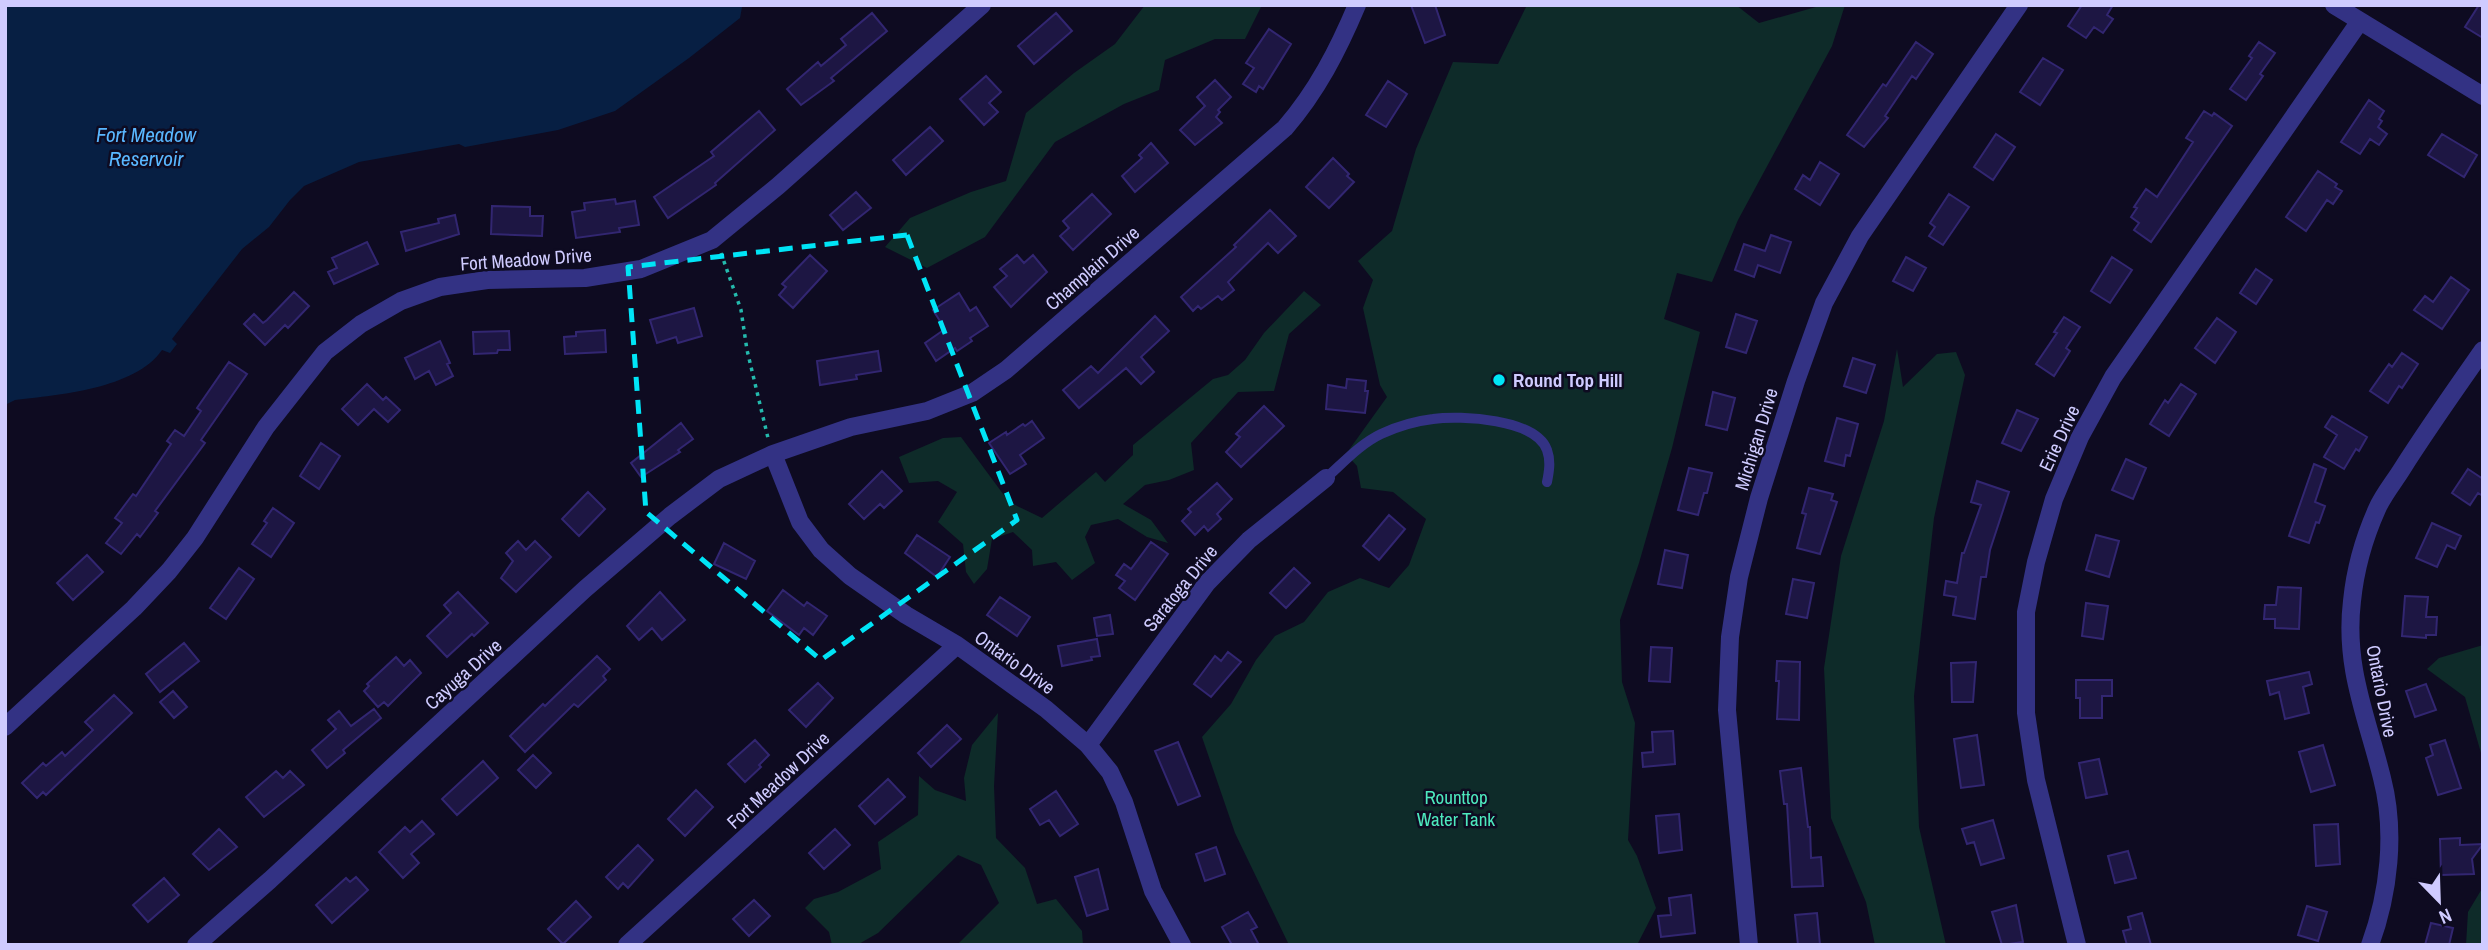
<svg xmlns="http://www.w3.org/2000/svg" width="2488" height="950" font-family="'Archivo Narrow',sans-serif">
	<rect width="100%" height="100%" fill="#0e0b21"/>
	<!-- green -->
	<path fill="#0e2b29" d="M1145 5H1262L1245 39H1215L1165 60 1159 90 1124 104 1055 142 985 237 927 268 885 247 910 218 971 192 1006 181 1026 113 1074 73 1115 44Z
		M1527 5H1736L1759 23 1823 5H1845L1832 46 1738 220 1712 282 1677 273 1664 319 1700 332 1672 448 1639 563 1620 620 1622 682 1635 723 1628 840 1637 856 1656 908 1637 945H1289L1235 833 1202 737 1231 704 1256 660 1275 636 1304 622 1328 592 1360 578 1389 588 1409 565 1426 519 1393 492 1361 488 1357 466 1346 454 1387 397 1380 385 1363 308 1373 280 1358 261 1392 231 1416 149 1453 62 1498 64Z
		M1304 291 1321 305 1289 334 1274 391 1238 392 1191 443 1194 470 1169 480 1145 485 1123 504 1151 520 1168 543 1147 537 1118 519 1091 525 1085 537 1095 563 1072 580 1056 562 1033 566 1032 550 1013 532 992 539 987 569 974 584 966 572 963 544 938 522 957 492 938 481 909 483 899 457 943 438 961 437 1009 502 1042 518 1096 472 1105 482 1133 455V445L1213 379 1228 375 1245 360 1264 333Z
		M1897 349 1903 387 1937 354 1956 352 1965 375 1934 518 1914 696 1919 827 1946 945H1875L1866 902 1831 818 1824 668 1841 556 1884 421Z
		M2483 645V760L2465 697 2427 669 2439 658Z
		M998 713 994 786 996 838 1025 868 1037 904 1056 899 1082 931 1083 945H957L999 903 981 865 958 855 878 933 857 945H832L829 932 805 908 814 899 838 892 881 869 878 842 918 815 919 776 935 790 966 801 964 778 972 745Z
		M2483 887V945H2466L2468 912Z"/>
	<!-- water -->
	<path fill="#071f43" d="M5 5H746L742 7 740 18 689 58 615 111 558 130 465 147 459 144 359 162 304 186 290 200 269 227 242 249 172 339 177 344 170 353 162 350C135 389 58 395 15 400L5 405Z"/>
	<!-- building -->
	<path fill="#1d1643" stroke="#322671" stroke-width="2" d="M1411 5H1435L1445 35 1425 43Z
		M2082 5H2113L2107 15 2113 19 2103 33 2094 27 2086 38 2068 26Z
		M2479 5H2483V38L2465 27Z
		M872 13 887 31 831 78 834 81 801 105 787 89 818 62 821 66 846 45 841 39Z
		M1056 13 1072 31 1034 64 1018 46Z
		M1269 29 1291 44 1263 89 1259 86 1256 92 1243 84 1254 68 1246 63Z
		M1916 42 1933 54 1916 79 1912 76 1885 116 1888 118 1864 147 1847 135 1883 84 1886 86Z
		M2259 42 2275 53 2260 74 2263 76 2246 100 2230 89 2252 58 2249 56Z
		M2043 58 2063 70 2040 105 2020 92Z
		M986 76 1001 92 989 103 998 112 984 125 960 99Z
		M1215 80 1231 97 1218 110 1220 112 1216 117 1222 123 1195 145 1180 130 1205 106 1197 97Z
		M1388 81 1407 94 1386 127 1366 115Z
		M2369 100 2384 111 2379 119 2382 121 2378 127 2387 134 2379 145 2370 139 2360 154 2341 142Z
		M759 111 775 130 715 183 716 185 668 218 654 197 714 156 711 152Z
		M2204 111 2212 116 2214 113 2232 126 2151 242 2134 230 2139 223 2131 217 2137 208 2134 207 2146 189 2157 197 2193 142 2186 138Z
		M930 127 943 141 906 175 893 160Z
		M1996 134 2015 147 1993 180 1974 167Z
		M2442 134 2477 155 2464 177 2428 155Z
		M1151 143 1168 163 1135 192 1122 176 1142 158 1139 155Z
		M1333 158 1349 174 1347 176 1354 182 1329 208 1306 187Z
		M1820 162 1839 174 1820 205 1795 189 1803 175 1810 180Z
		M2318 171 2337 184 2335 187 2342 191 2333 204 2327 200 2306 231 2286 217Z
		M856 192 871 208 843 230 830 215Z
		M1092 194 1111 214 1073 250 1060 236 1069 228 1063 221Z
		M1949 194 1969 207 1943 245 1929 236 1935 227 1930 223Z
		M615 199 616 204 635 201 639 225 619 228 620 232 576 238 572 212 585 210 584 203Z
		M492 206 530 207V216H543L542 236 491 234Z
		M1270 210 1296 236 1278 253 1268 243 1228 282 1234 290 1222 300 1218 296 1201 309 1198 306 1193 311 1181 297 1236 247 1234 245Z
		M455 215 459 234 406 251 401 232 439 223 438 219Z
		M1771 235 1791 242 1780 273 1758 265 1754 277 1735 270 1744 244 1765 251Z
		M367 242 378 264 334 284 328 272 337 268 332 258Z
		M810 255 827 271 793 308 779 295 786 287 782 284Z
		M1017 255 1024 263 1033 255 1047 272 1011 307 994 287 1007 276 1000 269Z
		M1906 257 1926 268 1913 291 1893 281Z
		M2112 257 2132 270 2110 303 2091 291Z
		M2256 269 2272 280 2256 304 2240 293Z
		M2451 277 2469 290 2442 329 2414 310 2425 296 2433 302Z
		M294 292 309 306 288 328 285 325 265 345 244 324 254 314 263 323 267 320Z
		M959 293 970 311 976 307 988 326 970 338 972 341 957 351 955 348 936 361 925 343 945 329 933 310Z
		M694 308 702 336 678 343 676 337 657 343 650 320Z
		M1736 314 1757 321 1746 353 1726 347Z
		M1155 316 1169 331 1141 357 1154 372 1141 384 1126 368 1079 408 1063 390 1091 366 1098 373Z
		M2064 317 2080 327 2066 348 2070 351 2054 376 2036 364 2057 333 2054 332Z
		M2217 318 2236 332 2215 363 2195 348Z
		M605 330 606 352 565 354 564 337 576 336V332Z
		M509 331 510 350H498L497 353 474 354 473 332Z
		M440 341 450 363 447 364 453 376 436 385 429 371 415 379 405 358Z
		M878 351 881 371 856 375 857 379 820 385 817 361Z
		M2402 353 2418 364 2402 388 2399 386 2388 403 2370 391 2389 364 2392 367Z
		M1853 358 1875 365 1866 393 1844 386Z
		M229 362 247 374 201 440 205 443 155 511 158 513 140 537 137 534 121 554 106 543 122 523 115 518 133 494 136 496 171 444 167 441 175 430 184 436 201 411 197 408Z
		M1347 379 1366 381 1365 391H1368L1365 413 1326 409 1328 385 1346 388Z
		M367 384 383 400 386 397 400 410 388 422 374 409 358 425 342 409Z
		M2181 384 2196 394 2169 436 2150 424 2165 400 2168 403Z
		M1713 392 1735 398 1727 430 1706 425Z
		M1264 406 1284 426 1241 467 1226 452 1240 437 1236 434Z
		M2017 410 2038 419 2021 451 2002 443Z
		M2332 416 2367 437 2359 451 2356 449 2344 469 2324 457 2337 435 2325 427Z
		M1837 418 1858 424 1850 456 1846 455 1844 466 1825 461Z
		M1032 421 1044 438 1020 455 1026 464 1010 474 989 443 1006 432 1007 435 1023 424 1025 426Z
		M681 423 693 439 678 450 680 452 641 477 631 463Z
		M321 443 340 456 319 489 300 476Z
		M2126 459 2146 468 2133 499 2112 490Z
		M2314 464 2326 469 2315 502 2325 506 2319 523 2316 522 2309 543 2289 536Z
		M1689 468 1712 473 1707 493H1704L1698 515 1678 510Z
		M2468 469 2483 479V496L2478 493 2470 505 2452 493Z
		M882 471 902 491 884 508 880 504 864 519 849 504Z
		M1977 481 2009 492 1990 550 1986 577H1981L1975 619 1953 615 1956 597 1944 595 1946 581 1957 583 1962 553H1964L1981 505 1971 502Z
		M1217 483 1232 499 1217 514 1221 519 1208 531 1204 526 1195 535 1182 521 1191 512 1188 509Z
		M1809 488 1833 494 1831 500 1837 502 1820 554 1797 548 1806 514 1802 513Z
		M588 492 605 509 579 536 562 519Z
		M273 508 294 523 271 557 252 544 267 523 264 521Z
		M1389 515 1405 529 1379 560 1363 546Z
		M2432 523 2461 536 2455 549 2447 545 2437 567 2416 558Z
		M917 535 950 557 937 577 905 553Z
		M2096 535 2119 541 2109 577 2086 570Z
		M518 541 526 550 535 541 551 557 516 592 501 578 513 561 506 553Z
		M1151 542 1168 554 1135 600 1119 588 1125 581 1116 575 1124 564 1131 569Z
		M724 543 755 561 746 579 714 564Z
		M1665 550 1688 555 1682 588 1658 584Z
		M87 555 103 572 73 600 57 583Z
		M239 568 254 579 226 619 210 608Z
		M1294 568 1310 583 1286 608 1270 593Z
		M1793 579 1814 583 1807 618 1786 614Z
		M2278 587 2301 588 2299 629 2275 628V619H2264L2265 605H2276Z
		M783 590 804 606 807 602 827 616 813 635 804 628 799 635 767 611Z
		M458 592 488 623 474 636 472 634 447 657 427 636 451 613 444 605Z
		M660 592 685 620 662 640 652 628 639 640 627 626Z
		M2405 596 2428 597 2426 617H2437L2436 635H2426V638L2402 636Z
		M1000 597 1030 617 1017 636 987 615Z
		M2086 603 2108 606 2103 639 2082 636Z
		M1110 615 1113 634 1097 636 1094 618Z
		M1097 639 1100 656 1091 657 1092 660 1062 666 1058 646Z
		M184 643 199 661 160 692 146 674Z
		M1651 647 1672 648 1670 682 1649 681Z
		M1228 652 1241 662 1211 697 1194 684 1215 656 1221 661Z
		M597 656 610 669 603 676 606 680 578 707 574 704 525 752 510 736 543 704 545 706Z
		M396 657 404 666 410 660 421 673 388 706 384 702 378 707 364 691 369 686 367 684Z
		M1777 661 1800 662 1799 720 1777 719 1779 681H1776Z
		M1976 662 1973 702H1952L1951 663Z
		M2309 672 2312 684 2303 687 2309 713 2285 719 2279 692 2270 695 2267 681Z
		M2076 680H2112V696H2102V718H2080V698H2076Z
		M818 683 833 698 806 727 789 710Z
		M2426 684 2436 710 2415 717 2406 691Z
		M173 691 187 707 174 718 160 702Z
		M114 695 132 713 46 795 43 792 37 798 22 783 43 763 46 766 62 752 65 756 93 730 85 722Z
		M374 709 381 718 343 750 345 753 327 768 312 750 336 729 328 720 339 711 351 726Z
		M947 725 961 739 931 767 918 753Z
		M1673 731 1675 764 1643 767 1642 753 1653 752 1652 732Z
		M1977 735 1984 785 1961 788 1954 739Z
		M755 740 769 755 759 765 761 767 745 782 728 764Z
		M2445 740 2461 788 2438 795 2426 758 2433 755 2430 745Z
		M1178 742 1200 796 1178 805 1155 751Z
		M2323 745 2335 785 2311 792 2299 752Z
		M533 755 551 773 536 788 518 770Z
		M2099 759 2107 794 2086 798 2079 763Z
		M483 761 498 778 457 815 442 799Z
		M1801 768 1808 827H1810L1811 858 1821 857 1823 886 1792 887 1787 804H1784L1780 771Z
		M276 771 283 778 290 771 304 785 264 817 246 797Z
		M888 779 905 797 875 824 859 806Z
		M696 790 713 807 685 836 668 819Z
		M1056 791 1078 824 1060 836 1049 820 1040 825 1030 809Z
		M1679 814 1682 850 1659 853 1656 816Z
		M1993 820 2004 858 1981 865 1974 842 1967 844 1962 829Z
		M422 821 434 834 411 854 419 863 403 878 379 852 405 827 410 832Z
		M2338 824 2340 864 2316 866 2314 825Z
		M219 829 237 847 209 870 193 854Z
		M835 829 850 845 824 869 809 853Z
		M2460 838V845L2483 844 2472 859 2474 874 2441 875 2440 839Z
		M638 845 653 860 628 888 623 883 618 889 606 877Z
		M1216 847 1225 874 1205 881 1196 854Z
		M2128 851 2136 878 2115 883 2108 856Z
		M1098 869 1108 909 1087 916 1075 877Z
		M356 877 368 890 332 923 316 905 346 878 350 882Z
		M164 878 179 895 148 922 133 905Z
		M1691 895 1695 933 1661 937 1658 916 1671 915 1669 898Z
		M754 900 770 916 749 936 733 919Z
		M576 901 591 917 563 944 548 929Z
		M2016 905 2023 942 2002 945 1992 912Z
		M2307 906 2327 912 2318 941 2298 935Z
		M1248 912 1257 927 1251 930 1259 945H1232L1222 927Z
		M1817 913 1820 945H1798L1795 915Z
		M2142 913 2151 945H2127L2123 931 2131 929 2128 917Z
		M2431 923 2453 928 2449 945H2425Z"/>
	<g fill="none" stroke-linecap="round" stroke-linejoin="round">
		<!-- path -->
		<path stroke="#24baad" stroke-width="3.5" stroke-dasharray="3.5 5" stroke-linecap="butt" d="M721 253 741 310 747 350 768 438"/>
		<!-- service -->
		<path stroke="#333284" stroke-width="10" d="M1326 478C1343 463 1360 444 1381 434 1396 427 1416 421 1433 419 1461 415 1536 419 1547 450 1551 461 1549 472 1547 482"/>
		<!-- minor -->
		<path stroke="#333284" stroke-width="18" d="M2334 5 2483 96
			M773 454 800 522 821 550 850 576 906 615 957 645 1046 709 1088 745 1110 772 1124 802 1153 891 1182 945
			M5 727 134 608 169 571 195 538 266 427 325 352 361 324 401 301 440 287 487 280 585 278 641 269 712 240 778 186 982 5
			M1088 745 1207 583 1249 540 1326 478
			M196 945 270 880 585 589 670 516 719 479 773 454 851 427 927 411 972 393 1006 370 1285 128C1317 91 1338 50 1357 5
			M627 945 957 645
			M1749 945 1727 710 1730 637 1739 577 1759 498 1796 381 1824 303 1860 236 2019 5
			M2077 945 2036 780 2026 713V612L2036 562 2054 499 2080 437 2113 377 2360 21
			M2370 945C2389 893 2396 832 2382 778 2367 717 2344 667 2352 601 2355 571 2364 538 2377 509 2383 495 2394 482 2402 469 2428 428 2455 390 2483 350"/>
	</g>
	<!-- marked area -->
	<path fill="none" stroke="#00e4f6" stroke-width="5" stroke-dasharray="14 9" stroke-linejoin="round" d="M907 235 1017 520 821 660 646 512 628 267Z"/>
	<!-- markers -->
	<circle fill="#00e4f6" stroke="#0e0b21" stroke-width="2.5" cx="1499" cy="380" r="7"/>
	<g text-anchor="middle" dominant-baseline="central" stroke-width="5" stroke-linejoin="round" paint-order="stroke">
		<!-- street labels -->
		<g font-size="19" fill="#cfcbff" stroke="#0e0b21">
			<text transform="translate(526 259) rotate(-4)">Fort Meadow Drive</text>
			<text transform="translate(1092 268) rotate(-41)">Champlain Drive</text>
			<text transform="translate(2059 438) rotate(-65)">Erie Drive</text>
			<text transform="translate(1756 439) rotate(-73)">Michigan Drive</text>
			<text transform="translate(1180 588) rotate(-51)">Saratoga Drive</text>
			<text transform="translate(1015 662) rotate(36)">Ontario Drive</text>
			<text transform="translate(463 674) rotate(-42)">Cayuga Drive</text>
			<text transform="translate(2382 691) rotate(79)">Ontario Drive</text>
			<text transform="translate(778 780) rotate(-43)">Fort Meadow Drive</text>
		</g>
		<!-- poi labels -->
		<g font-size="19" font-weight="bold" fill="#cfcbff" stroke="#0e0b21" text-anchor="start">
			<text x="1513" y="380">Round Top Hill</text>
		</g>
		<!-- park labels -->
		<g font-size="19" fill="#4de8bd" stroke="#0e0b21">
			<text x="1456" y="797">Rounttop<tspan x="1456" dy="22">Water Tank</tspan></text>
		</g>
		<!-- water labels -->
		<g font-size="21" font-style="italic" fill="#59b7ff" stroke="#0e0b21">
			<text x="146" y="134">Fort Meadow<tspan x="146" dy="24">Reservoir</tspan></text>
		</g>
	</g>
	<!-- border -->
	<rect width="2488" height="950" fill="none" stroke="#cfcbff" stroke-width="14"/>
	<!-- north arrow -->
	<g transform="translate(2439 901) rotate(157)" stroke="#0e0b21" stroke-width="5" paint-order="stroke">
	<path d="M0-5L12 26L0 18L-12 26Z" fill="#cfcbff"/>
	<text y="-10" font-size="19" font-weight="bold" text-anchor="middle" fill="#cfcbff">N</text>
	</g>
</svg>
